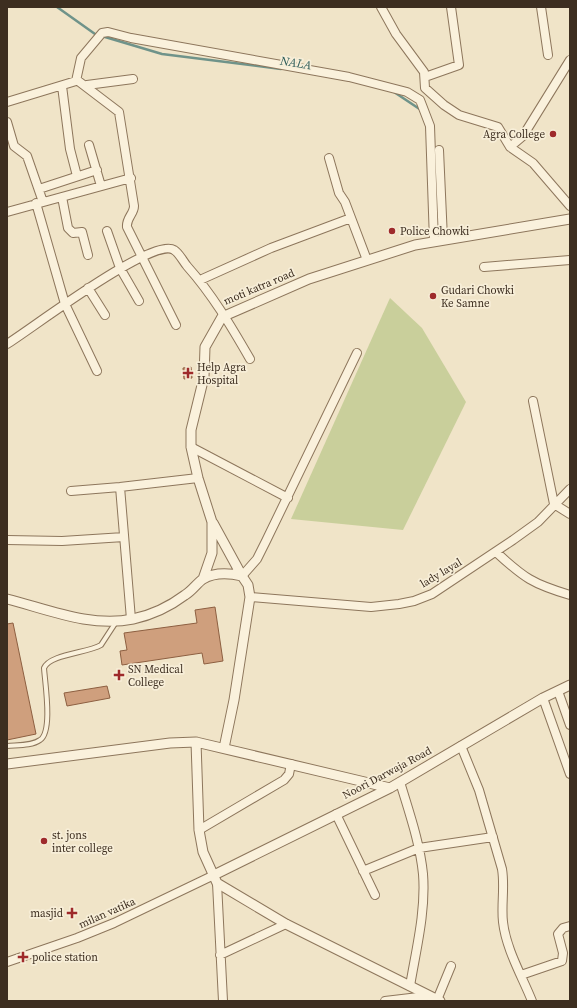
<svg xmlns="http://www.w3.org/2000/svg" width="577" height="1008" font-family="'Source Serif 4',serif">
	<rect width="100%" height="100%" fill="#f0e4c8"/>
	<!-- green -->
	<path fill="#c9cf9b" d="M390 298 422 328 466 402 403 530 291 519Z"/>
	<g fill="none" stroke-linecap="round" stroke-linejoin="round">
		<!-- stream -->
		<path stroke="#6f938a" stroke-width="2.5" d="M57 7 95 34 162 54 281 69
			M394 92 421 110"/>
	</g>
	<!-- building -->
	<path fill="#cf9f7d" stroke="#8d5f41" d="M191 367 192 378 184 379 183 368Z
		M215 607 223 661 204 664 202 653 122 665 120 651 127 650 124 633 197 623 195 610Z
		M13 623 36 734 7 740V624Z
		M107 686 110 698 67 706 64 693Z"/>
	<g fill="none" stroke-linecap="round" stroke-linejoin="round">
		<defs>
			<path id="service" d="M7 746C17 745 32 746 40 740 53 732 45 683 44 668 50 654 88 653 101 645L116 622"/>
			<path id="minor" d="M381 7 396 34 424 72 425 88 444 105 459 115 498 127 510 147 533 163 570 206
				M541 7 548 55
				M425 77 459 65 451 7
				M77 80 119 112 134 206C134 214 126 218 127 227L176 325
				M87 85 133 79
				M62 86 70 149 77 176
				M7 102 76 81 81 58 102 33 108 32 131 38 349 77 407 92 420 100 430 126 434 241
				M7 122 14 146 27 156 43 202
				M89 145 101 186
				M510 147 523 136 570 60
				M439 150 443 239
				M329 158 339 193 345 202 367 260
				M39 189 97 170
				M62 197 68 228 73 233 82 232 88 255
				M36 203 65 304 97 371
				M7 212 131 178
				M107 231 120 268 139 301
				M484 267 570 260
				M200 280 271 248 351 218
				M88 288 105 315
				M7 344C30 330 153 236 174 250 179 253 183 261 187 266 212 294 231 326 250 359
				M533 401 554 504 570 514
				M191 447 288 498
				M120 487 131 619
				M71 491 120 487 198 478
				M7 540 62 541 124 537
				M496 552C524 578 533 584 570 595
				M242 576 257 559 266 541 357 353
				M250 597 371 607 399 604 414 601 432 594 513 540 538 522 570 489
				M558 691 570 725
				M543 698 570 774
				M461 746 479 790 502 869C505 887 501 905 503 922 506 949 522 976 532 1001
				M400 782C409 812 420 843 423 874 426 911 416 950 410 986
				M336 814 375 895
				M199 830 284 780 289 774 291 764
				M363 871 419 848 493 837
				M217 883 223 1001
				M220 955 286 924
				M7 962 77 938 114 923 212 876
				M521 975 562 961 563 953 558 934 563 928 570 926
				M437 1000 451 966
				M385 1001 427 996"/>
			<path id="tertiary" d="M213 523 242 576
				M203 579 212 553V522L198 478 191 447V430L204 377 205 347 222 317 309 279 415 245 570 219
				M7 599C47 609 91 628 133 619 152 615 169 607 185 595 192 591 197 583 203 579 215 572 229 573 242 576L248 585 250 597 234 700 224 748
				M196 742 199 830 203 852 217 883 286 924 440 1001
				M7 764 170 743 196 742 390 788
				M212 876 390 788 543 698 570 685"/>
		</defs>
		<!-- service casing -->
		<use href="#service" stroke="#8d765c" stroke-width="6"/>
		<!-- minor casing -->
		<use href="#minor" stroke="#8d765c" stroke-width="10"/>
		<!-- tertiary casing -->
		<use href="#tertiary" stroke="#8d765c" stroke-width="11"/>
		<!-- service -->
		<use href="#service" stroke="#faf1dc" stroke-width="4"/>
		<!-- minor -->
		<use href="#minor" stroke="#faf1dc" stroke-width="8"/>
		<!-- tertiary -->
		<use href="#tertiary" stroke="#faf1dc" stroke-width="9"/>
	</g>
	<!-- markers -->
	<g fill="#9e2a2b" stroke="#f7eed8" stroke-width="1.5">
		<circle cx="553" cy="134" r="4"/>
		<circle cx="392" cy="231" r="4"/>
		<circle cx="433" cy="296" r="4"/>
		<path d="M186 367h4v4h4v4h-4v4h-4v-4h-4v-4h4z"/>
		<path d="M117 669h4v4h4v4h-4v4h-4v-4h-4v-4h4z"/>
		<circle cx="44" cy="841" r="4"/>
		<path d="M70 907h4v4h4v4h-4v4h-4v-4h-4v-4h4z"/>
		<path d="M21 951h4v4h4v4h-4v4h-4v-4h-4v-4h4z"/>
	</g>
	<g text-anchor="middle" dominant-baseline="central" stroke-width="3.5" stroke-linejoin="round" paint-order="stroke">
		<!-- poi labels -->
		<g font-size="11" fill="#3d2e20" stroke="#f7eed8" text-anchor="start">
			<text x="545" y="134" text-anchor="end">Agra College</text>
			<text x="400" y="231">Police Chowki</text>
			<text x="441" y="290">Gudari Chowki<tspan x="441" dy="13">Ke Samne</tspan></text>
			<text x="197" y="367">Help Agra<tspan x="197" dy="13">Hospital</tspan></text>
			<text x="128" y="669">SN Medical<tspan x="128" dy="13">College</tspan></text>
			<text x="52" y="835">st. jons<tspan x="52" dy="13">inter college</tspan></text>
			<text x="63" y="913" text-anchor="end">masjid</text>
			<text x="32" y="957">police station</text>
		</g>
		<!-- street labels -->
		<g font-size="11" fill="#3d2e20" stroke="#f7eed8">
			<text transform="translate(259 287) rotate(-23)">moti katra road</text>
			<text transform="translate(441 573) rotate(-31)">lady layal</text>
			<text transform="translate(387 773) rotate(-28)">Noori Darwaja Road</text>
			<text transform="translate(107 913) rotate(-24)">milan vatika</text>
		</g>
		<!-- water labels -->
		<g font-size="12" font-style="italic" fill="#2f5d5a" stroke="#f7eed8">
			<text transform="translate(296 63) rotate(9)">NALA</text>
		</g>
	</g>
	<!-- border -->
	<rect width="577" height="1008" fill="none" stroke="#3d2e20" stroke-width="16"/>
</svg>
